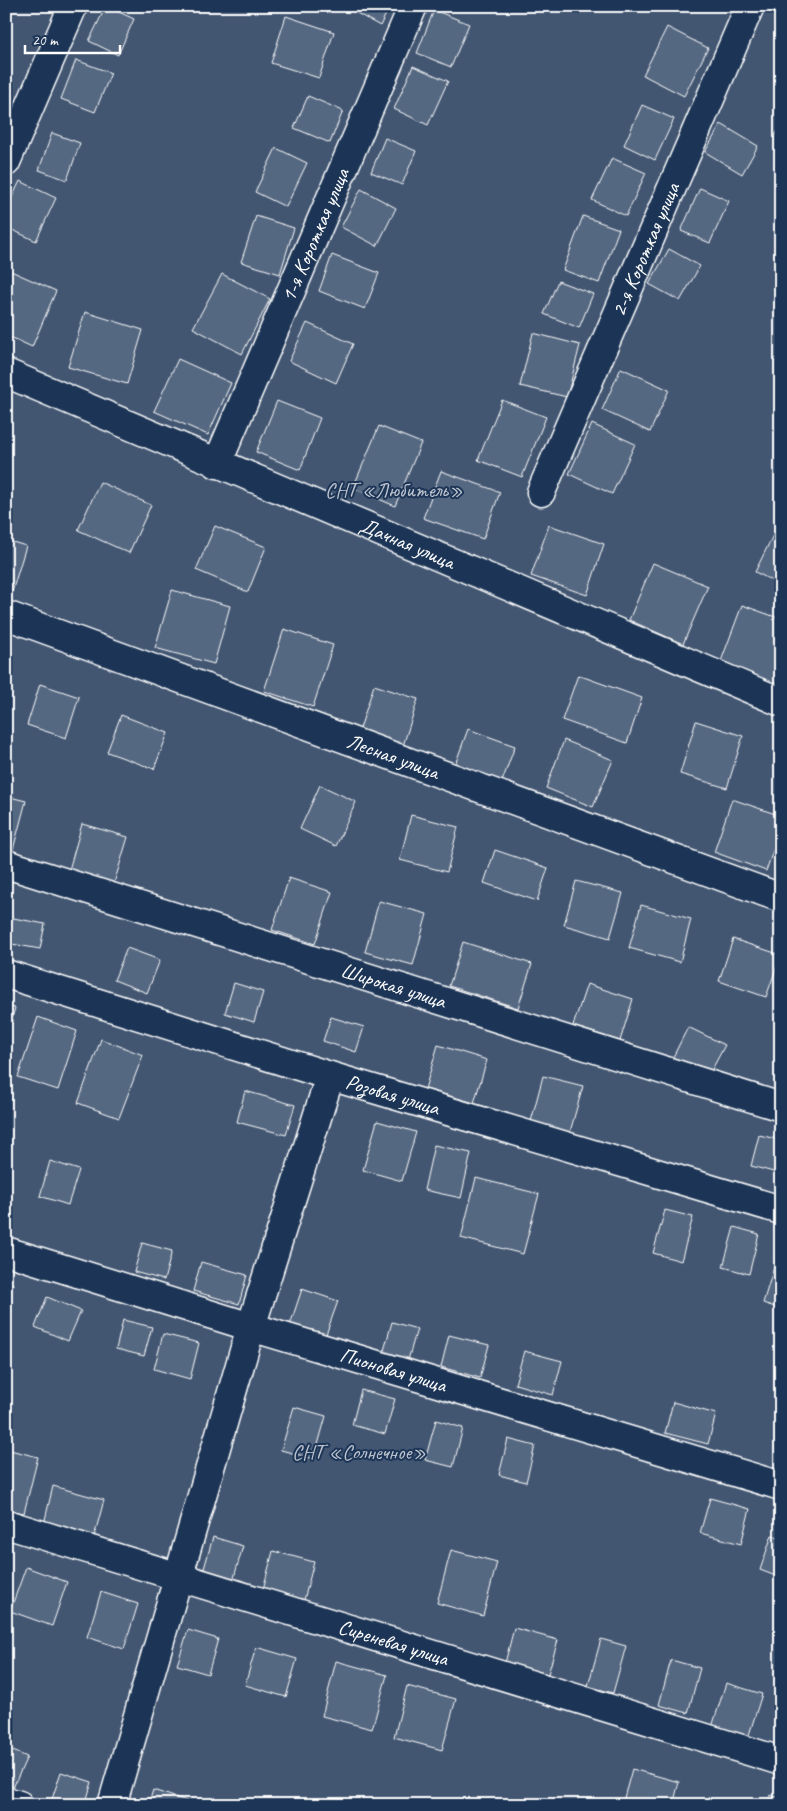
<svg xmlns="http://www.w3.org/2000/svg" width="787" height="1811" font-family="Caveat,sans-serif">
	<rect width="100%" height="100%" fill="#263d5e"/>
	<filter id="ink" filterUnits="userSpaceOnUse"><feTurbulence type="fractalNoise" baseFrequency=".02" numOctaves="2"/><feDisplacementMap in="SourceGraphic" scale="10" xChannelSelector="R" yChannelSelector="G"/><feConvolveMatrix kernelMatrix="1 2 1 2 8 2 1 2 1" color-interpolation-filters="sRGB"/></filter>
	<g filter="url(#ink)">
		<!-- green -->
		<path fill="#425672" stroke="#a0aab8" d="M6 6H781V1805H6Z"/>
		<!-- building -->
		<path fill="#556781" stroke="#fff" d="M106 6 134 19 118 55 89 41Z
			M344 6H390L380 26Z
			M434 10 469 24 451 67 417 53Z
			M286 16 334 32 319 78 271 63Z
			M667 27 708 48 684 96 643 75Z
			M76 60 111 73 95 112 61 99Z
			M413 66 448 81 428 125 394 109Z
			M308 96 343 111 330 143 294 128Z
			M642 105 674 119 655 160 624 145Z
			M721 124 758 146 742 174 705 152Z
			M781 125V138L775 135Z
			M52 133 80 143 67 180 39 170Z
			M385 138 416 151 402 185 371 172Z
			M276 148 307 163 286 207 255 192Z
			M612 158 646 173 626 216 592 200Z
			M20 181 56 198 36 241 6 227V210Z
			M700 188 729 201 710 243 681 231Z
			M361 189 396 208 377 246 341 227Z
			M256 216 294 228 280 274 241 262Z
			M583 216 619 229 599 283 563 270Z
			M669 249 700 266 680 301 649 284Z
			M332 255 379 273 365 309 319 291Z
			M11 271 56 291 32 347 6 335V283Z
			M222 274 270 299 242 354 193 328Z
			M558 281 593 294 579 328 544 314Z
			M85 312 143 330 127 384 68 367Z
			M307 323 353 344 336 383 289 361Z
			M533 333 580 345 567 397 520 386Z
			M178 359 231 383 208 435 154 411Z
			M621 368 669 390 650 432 602 410Z
			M502 400 546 417 522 477 478 460Z
			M277 401 320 418 300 470 256 452Z
			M592 424 635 444 612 494 569 474Z
			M379 426 421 443 395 506 353 488Z
			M441 471 500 492 483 539 423 518Z
			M100 482 151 505 129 553 78 530Z
			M779 523 781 524V585L755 572Z
			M549 525 604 544 587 595 531 576Z
			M215 526 266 547 248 592 196 570Z
			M6 540 26 546 12 592 6 590Z
			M653 563 708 586 683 644 629 620Z
			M172 590 230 606 214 664 155 648Z
			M742 605 781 619V674L777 685 720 664Z
			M284 629 333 645 313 707 264 691Z
			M578 675 642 698 627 743 562 720Z
			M40 684 79 697 66 738 27 725Z
			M374 685 418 699 401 752 357 738Z
			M121 715 168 733 154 769 107 752Z
			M696 721 743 736 727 788 680 774Z
			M468 729 515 746 499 790 452 773Z
			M564 740 613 760 593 807 546 788Z
			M320 785 356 802 336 846 300 829Z
			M6 796 26 801 10 861 6 860Z
			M732 799 781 816V828L766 871 714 852Z
			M411 815 458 827 447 872 400 860Z
			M82 824 128 837 112 890 67 877Z
			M495 850 548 868 537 901 484 883Z
			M289 878 332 892 315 944 272 930Z
			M576 881 623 893 610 938 564 925Z
			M379 901 427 914 413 965 365 952Z
			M641 905 691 919 680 962 629 948Z
			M8 917 45 924 40 949 6 943Z
			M733 939 781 955 766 997 719 981Z
			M463 942 532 964 518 1008 449 986Z
			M127 948 160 960 147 993 114 980Z
			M234 983 263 992 254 1022 225 1013Z
			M587 984 633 999 620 1041 573 1026Z
			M6 1006 15 1008 6 1038Z
			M38 1017 77 1031 58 1090 18 1077Z
			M331 1017 364 1027 356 1052 323 1041Z
			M688 1027 725 1045 708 1077 672 1059Z
			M101 1039 143 1055 119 1118 78 1103Z
			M438 1045 487 1060 474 1103 425 1089Z
			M543 1076 583 1086 568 1139 529 1129Z
			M245 1091 295 1105 286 1135 237 1122Z
			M377 1121 416 1132 402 1181 363 1170Z
			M759 1135 781 1140V1174L751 1166Z
			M434 1145 471 1153 461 1198 424 1190Z
			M50 1161 79 1170 68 1205 40 1196Z
			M476 1178 539 1194 523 1254 461 1238Z
			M665 1210 693 1217 681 1261 653 1253Z
			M734 1227 759 1234 749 1274 723 1267Z
			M142 1243 172 1251 164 1280 134 1272Z
			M778 1254 781 1255V1309L763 1303Z
			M201 1262 247 1275 239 1304 193 1291Z
			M6 1281 13 1284 6 1304Z
			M302 1289 338 1301 324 1340 289 1328Z
			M47 1297 81 1311 68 1341 35 1327Z
			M123 1320 152 1327 144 1356 116 1349Z
			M392 1322 417 1329 408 1360 383 1354Z
			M163 1334 199 1343 190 1379 154 1369Z
			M449 1335 489 1345 480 1378 441 1367Z
			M524 1351 562 1361 553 1395 515 1384Z
			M361 1390 395 1399 385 1434 352 1425Z
			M673 1402 716 1414 708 1444 665 1433Z
			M294 1407 326 1416 314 1459 281 1450Z
			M436 1420 463 1428 453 1467 425 1460Z
			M508 1439 535 1446 526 1482 499 1475Z
			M6 1449 38 1457 24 1513 6 1509Z
			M53 1486 104 1500 93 1541 43 1528Z
			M710 1498 750 1509 741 1544 700 1533Z
			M772 1535 781 1538V1578L760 1570Z
			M213 1537 243 1546 233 1581 203 1572Z
			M451 1550 497 1562 483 1616 437 1603Z
			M273 1551 314 1562 303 1604 262 1593Z
			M26 1567 67 1582 52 1626 10 1611Z
			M101 1592 138 1604 124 1649 87 1637Z
			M514 1628 558 1640 548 1674 505 1663Z
			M188 1630 218 1639 208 1674 177 1665Z
			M601 1639 626 1646 613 1693 588 1686Z
			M256 1647 297 1659 286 1697 245 1685Z
			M671 1660 700 1668 688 1713 659 1705Z
			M336 1661 387 1675 372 1729 322 1716Z
			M726 1683 762 1694 748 1738 712 1727Z
			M407 1686 456 1699 442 1750 394 1737Z
			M6 1748 27 1757 12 1790 6 1788Z
			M632 1769 679 1782 673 1805H622Z
			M61 1772 92 1782 85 1805H50Z
			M153 1790 190 1802 189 1805H148Z
			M770 1795 781 1798V1805H768Z"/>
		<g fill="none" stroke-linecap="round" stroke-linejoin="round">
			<defs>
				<g id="minor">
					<path d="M6 162 73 6"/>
					<path id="s1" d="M6 373 781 702"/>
					<path id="s2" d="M217 464 413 6"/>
					<path id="s3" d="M541 492 750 6"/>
					<path id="s4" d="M6 615 781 898"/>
					<path id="s5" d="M6 864 781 1107"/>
					<path id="s6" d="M6 974 330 1076 781 1210"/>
					<path id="s7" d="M6 1251 251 1327 781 1486"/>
					<path id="s8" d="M6 1524 781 1761"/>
					<path d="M6 1801 19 1805"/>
					<path d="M112 1805 251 1327 330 1076"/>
				</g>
			</defs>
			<!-- minor casing -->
			<use href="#minor" stroke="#fff" stroke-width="31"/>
			<!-- minor -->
			<use href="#minor" stroke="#1d3557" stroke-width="28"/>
		</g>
	</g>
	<g text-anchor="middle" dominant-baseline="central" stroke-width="4" stroke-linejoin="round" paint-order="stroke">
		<!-- street labels -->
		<g font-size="21" fill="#fff" stroke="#1d3557">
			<text stroke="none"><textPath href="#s2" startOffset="249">1-я Короткая улица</textPath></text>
			<text stroke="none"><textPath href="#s3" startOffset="264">2-я Короткая улица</textPath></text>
			<text stroke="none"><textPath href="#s1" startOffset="436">Дачная улица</textPath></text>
			<text stroke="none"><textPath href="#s4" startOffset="412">Лесная улица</textPath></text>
			<text stroke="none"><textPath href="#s5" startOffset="406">Широкая улица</textPath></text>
			<text stroke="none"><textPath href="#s6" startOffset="405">Розовая улица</textPath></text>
			<text stroke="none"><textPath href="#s7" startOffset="405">Пионовая улица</textPath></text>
			<text stroke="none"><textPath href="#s8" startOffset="405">Сиреневая улица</textPath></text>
		</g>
		<!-- park labels -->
		<g font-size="21" fill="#bdc4ce" stroke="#1d3557">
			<text x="394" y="490">СНТ «Любитель»</text>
			<text x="359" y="1452">СНТ «Солнечное»</text>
		</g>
	</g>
	<!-- margin -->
	<rect width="787" height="1811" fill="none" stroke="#1d3557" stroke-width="25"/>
	<rect x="12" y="12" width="762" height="1786" fill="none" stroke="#fff" stroke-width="2" filter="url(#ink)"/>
	<!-- scale -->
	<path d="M25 45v8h95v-8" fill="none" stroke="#ffffff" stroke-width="2.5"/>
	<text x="32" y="45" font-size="15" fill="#ffffff" stroke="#1d3557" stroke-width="4" paint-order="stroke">20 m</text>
</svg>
